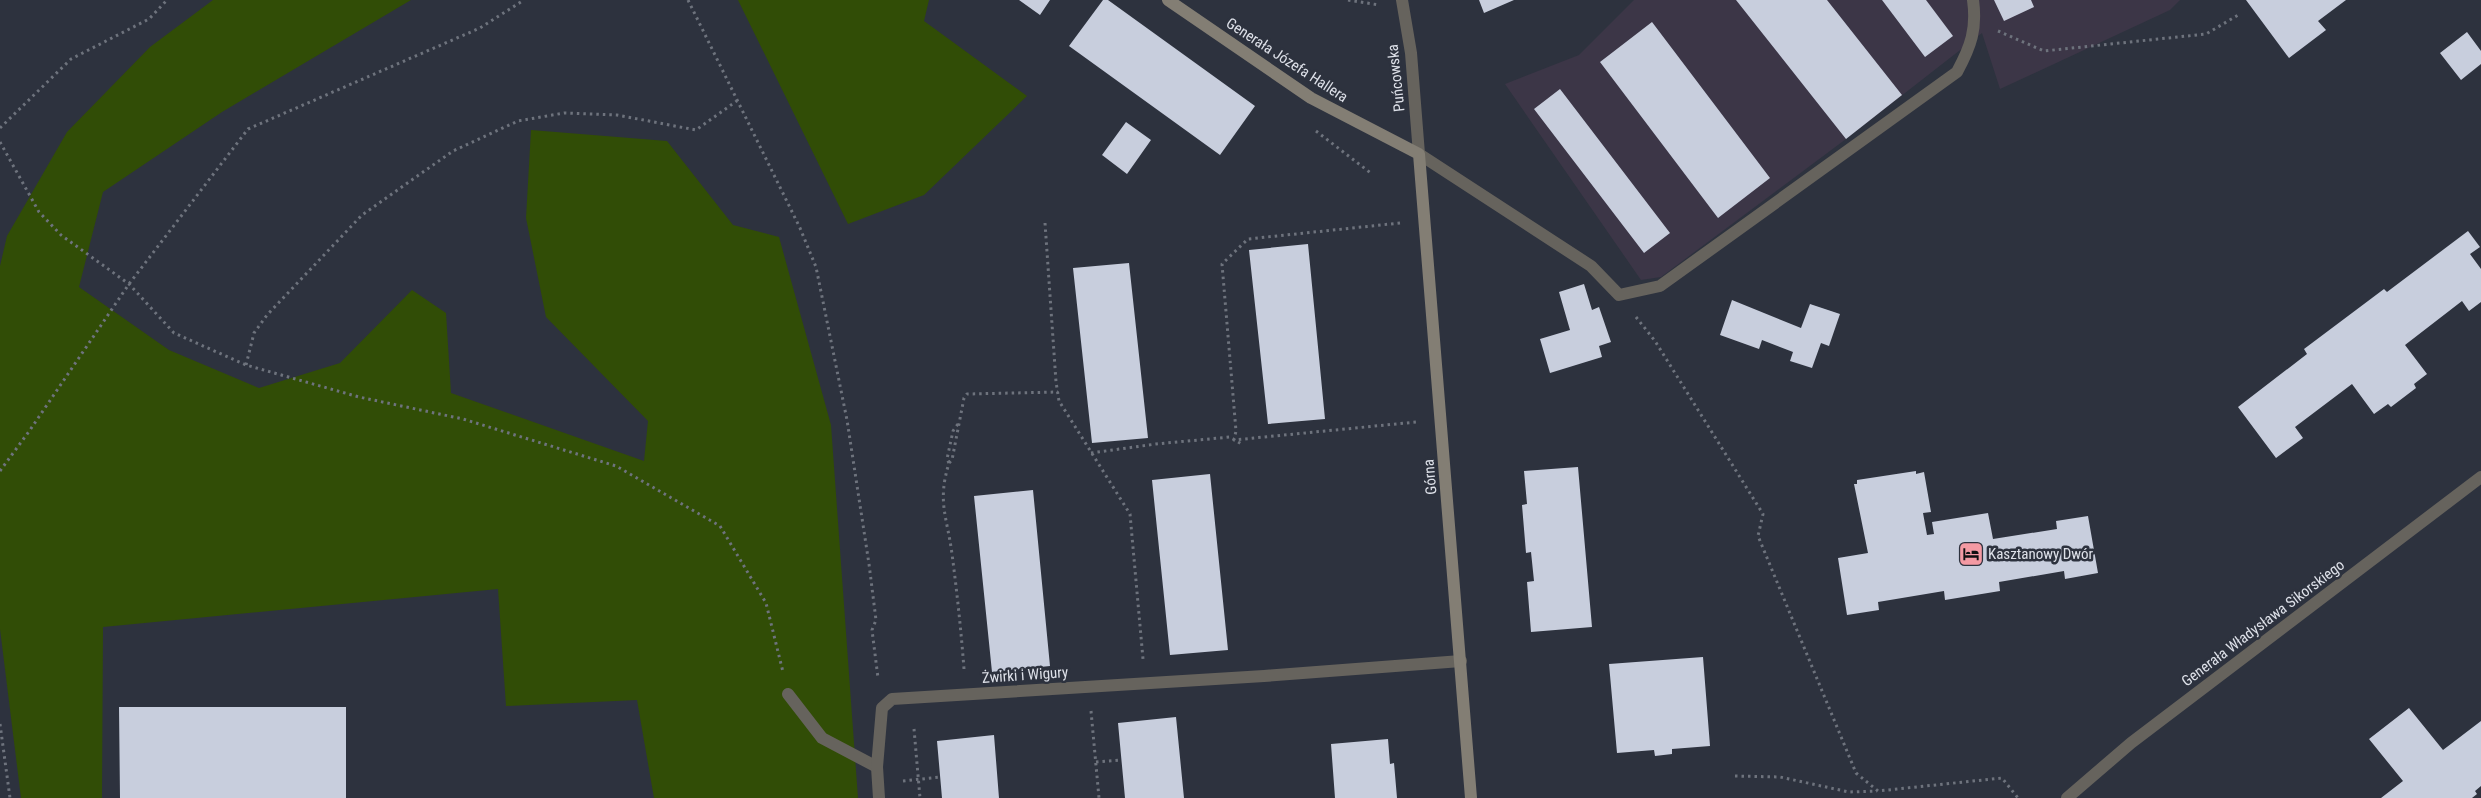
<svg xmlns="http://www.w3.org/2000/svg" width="2481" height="798" font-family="'Roboto Condensed',sans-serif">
	<rect width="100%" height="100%" fill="#2d323e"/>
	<!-- industrial -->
	<path fill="#3c3647" d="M1634 0H2180L2170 10 2000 89 1982 33 1846 139 1661 277 1641 280 1505 84 1579 55Z"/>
	<!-- green -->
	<path fill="#314d06" d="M213 0H411L222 112 103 192 79 287 169 350 259 388 340 363 412 290 446 313 451 393 644 461 648 421 546 317 526 218 531 130 667 141 733 225 779 237 831 425 858 798H654L637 700 506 706 498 589 103 627 102 798H21L0 629V266L7 236 67 132 150 47Z
		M738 0H929L924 21 1027 96 924 195 848 224Z"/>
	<!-- building -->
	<path fill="#c8cedd" d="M1019 0H1050L1040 15Z
		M1103 0H1108L1255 106 1220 155 1069 46Z
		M1479 0H1514L1484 13Z
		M1736 0H1827L1902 95 1846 139Z
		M1882 0H1926L1953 36 1925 57Z
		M1994 0H2031L2034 7 2004 21Z
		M2246 0H2346L2318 21 2326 30 2289 58Z
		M1652 22 1770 178 1718 218 1600 62Z
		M2467 32 2481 51V64L2461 80 2440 53Z
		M1560 89 1670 233 1644 253 1534 109Z
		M1126 122 1151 140 1127 174 1102 155Z
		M2468 231 2480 247 2470 254 2481 269V302L2469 311 2462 301 2405 345 2427 374 2414 384 2416 388 2391 407 2388 404 2374 414 2352 384 2295 427 2303 438 2276 458 2238 407 2307 354 2304 349 2384 289 2387 292Z
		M1308 244 1325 419 1268 424 1249 250Z
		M1129 263 1148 438 1092 443 1073 268Z
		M1584 284 1592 310 1599 307 1611 342 1599 346 1602 357 1550 373 1540 339 1570 330 1559 292Z
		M1732 300 1801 328 1810 304 1840 314 1829 346 1821 343 1812 368 1790 361 1793 352 1762 340 1759 349 1720 335Z
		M1578 467 1592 627 1531 632 1527 582 1534 581 1531 552 1526 553 1522 505 1527 504 1524 471Z
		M1916 471V474L1924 472 1931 512 1923 513 1927 535 1934 534 1932 522 1988 513 1993 539 2057 529 2056 521 2088 516 2098 573 2065 579 2064 571 1999 582 2000 591 1945 600 1944 591 1878 602 1879 610 1847 615 1838 558 1868 553 1854 484H1857V480Z
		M1210 474 1228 650 1170 655 1152 480Z
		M1033 490 1050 666 992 672 974 496Z
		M1703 657 1710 746 1672 749V754L1655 756 1654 750 1617 753 1609 664Z
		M119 707H346V798H120Z
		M2409 708 2443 750 2481 721V786L2475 791 2477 794 2472 798H2381L2403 781 2369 739Z
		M1176 717 1184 798H1125L1118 723Z
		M994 735 999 798H942L937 741Z
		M1388 739 1390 764 1394 763 1397 798H1335L1331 744Z"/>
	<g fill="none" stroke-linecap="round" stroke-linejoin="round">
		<!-- path -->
		<path stroke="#6e737d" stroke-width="3" stroke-dasharray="2.5 4" stroke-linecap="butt" d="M688 0 800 228 816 267 847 420 869 564 876 620 872 630 878 678
			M1348 0 1379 5
			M1998 31 2044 51 2206 34 2240 14
			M0 128 71 59 149 19 167 0
			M1316 131 1372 174
			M0 142 39 212 61 235 129 284 174 333 246 365 359 397 463 419 616 466 720 526 766 603 783 672
			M1045 223 1056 382 1059 401 1130 514 1143 659
			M1400 223 1248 239 1222 264 1236 431 1234 440 1416 422
			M1636 317 1655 341 1763 514 1758 536 1856 773 1878 791 2002 778 2018 798
			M246 365 254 333 267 315 362 215 453 151 518 121 564 113 617 115 696 130 738 100
			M1091 453 1156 444 1230 437 1243 445
			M949 463 947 459 953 431 958 424
			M0 471 30 430 129 284 248 129 480 28 524 0
			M964 669C961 630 957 592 952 554 947 516 937 502 949 463L952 460 964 398 967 394 1058 392
			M1091 711 1099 798
			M0 724 10 798
			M914 729 920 798
			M1096 762 1121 760
			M1735 776 1780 777 1849 792 1877 791
			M903 781 940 777"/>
		<!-- lane -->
		<path stroke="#66635d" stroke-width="12" d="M1419 154 1591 266 1619 295 1660 286 1957 72C1971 46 1977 29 1973 0
			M788 694 822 738 877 767"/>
		<!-- street -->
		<path stroke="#66635d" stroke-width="12" d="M1402 0 1411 53 1419 154
			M879 798 877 767 882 708 892 699 1264 676 1461 661
			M2067 798 2131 743 2481 477"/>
		<!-- secondary -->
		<path stroke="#837e74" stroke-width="12" d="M1168 0 1311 98 1419 154 1471 798"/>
	</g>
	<!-- icons -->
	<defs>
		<symbol id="hotel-square" viewBox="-11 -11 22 22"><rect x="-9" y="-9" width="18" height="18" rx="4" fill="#f49aa3" stroke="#2d323e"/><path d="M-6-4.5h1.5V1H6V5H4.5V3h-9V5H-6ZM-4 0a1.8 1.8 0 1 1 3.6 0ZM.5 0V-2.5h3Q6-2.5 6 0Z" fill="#111"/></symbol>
	</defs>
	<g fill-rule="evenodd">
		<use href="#hotel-square" x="1957" y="540" width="28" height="28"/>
	</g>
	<g text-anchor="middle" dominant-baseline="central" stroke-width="5" stroke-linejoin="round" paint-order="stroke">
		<!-- street labels -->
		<g font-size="15" fill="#dee1e9" stroke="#2d323e">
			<text transform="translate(1287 60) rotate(33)">Generała Józefa Hallera</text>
			<text transform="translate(1396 78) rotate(-96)">Puńcowska</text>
			<text transform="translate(1430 477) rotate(-95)">Górna</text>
			<text transform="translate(2263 623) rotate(-37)">Generała Władysława Sikorskiego</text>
			<text transform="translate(1025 675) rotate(-4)">Żwirki i Wigury</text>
		</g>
		<!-- poi labels -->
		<g font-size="15" fill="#dee1e9" stroke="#2d323e" text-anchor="start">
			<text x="1988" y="554">Kasztanowy Dwór</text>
		</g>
	</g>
</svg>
